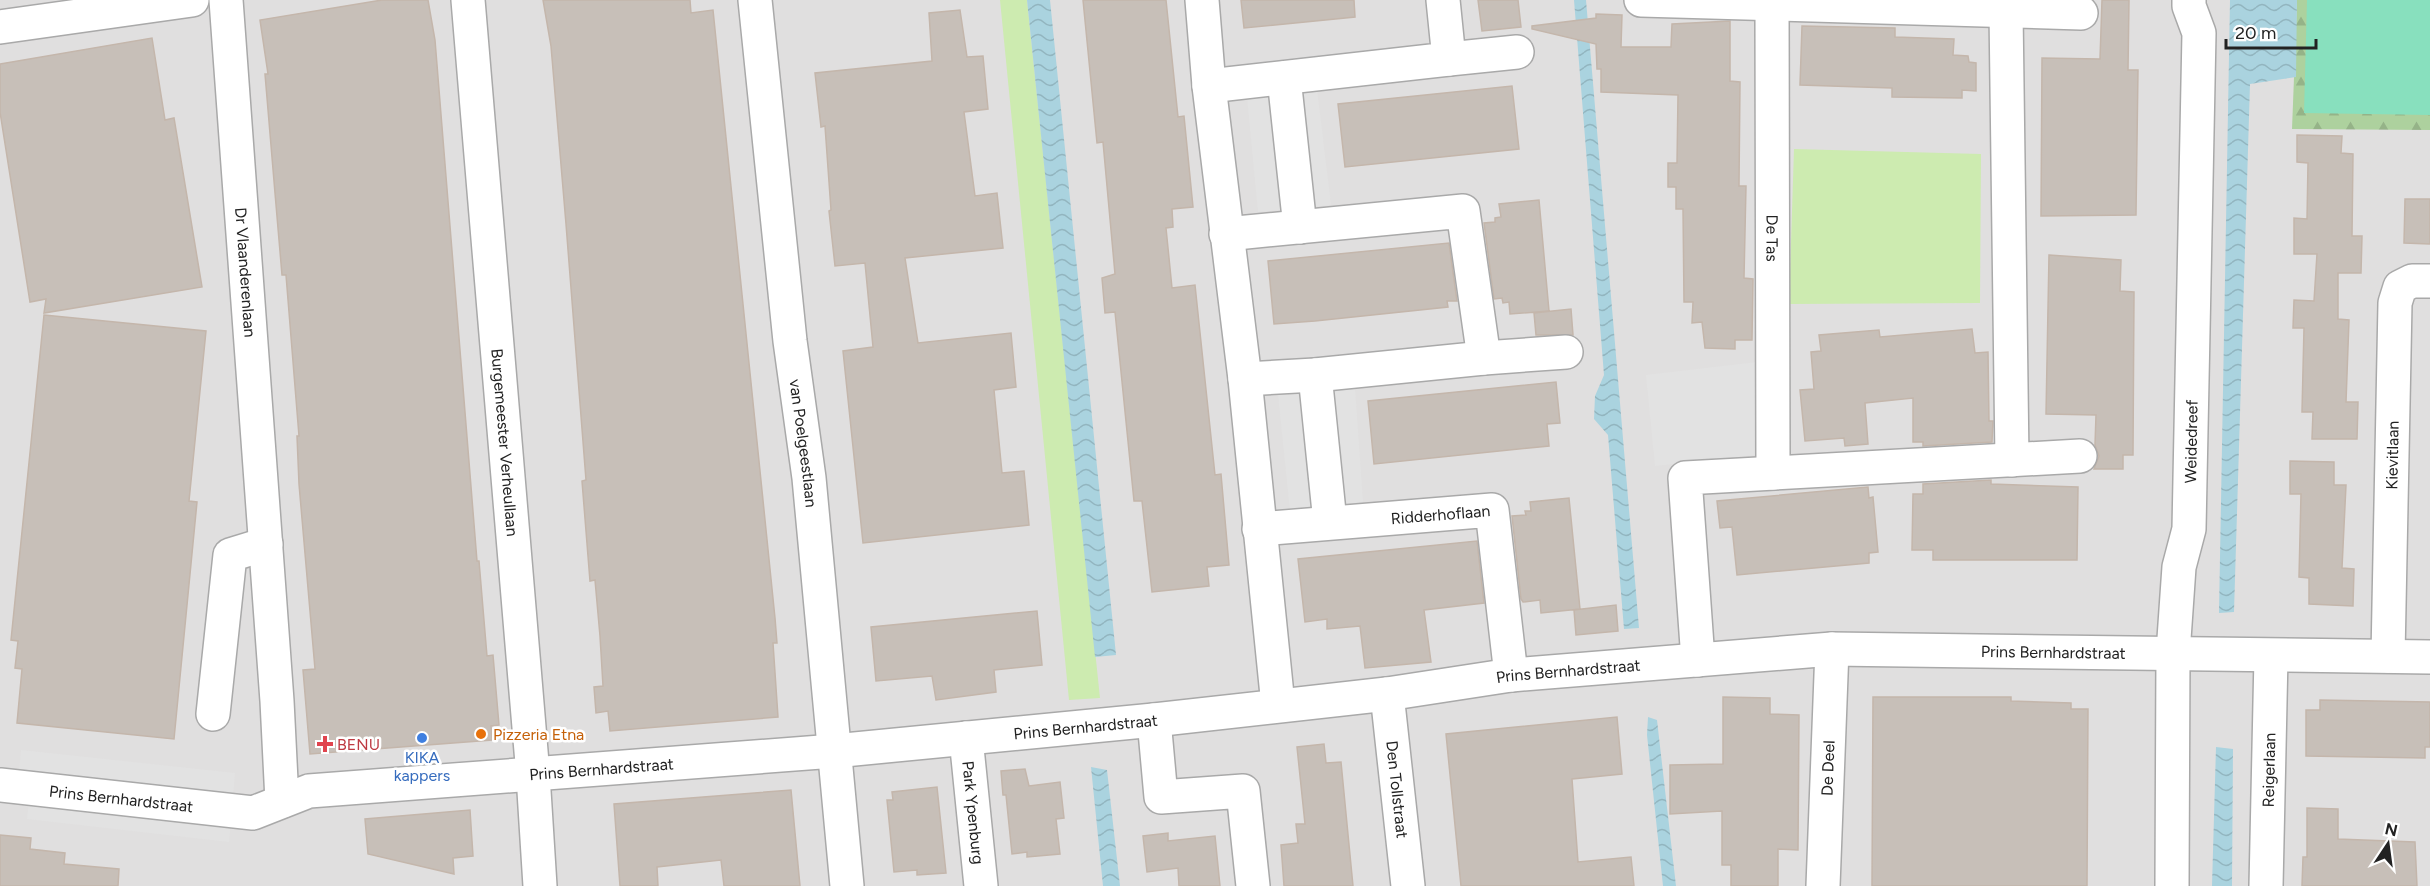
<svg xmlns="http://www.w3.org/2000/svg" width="2430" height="886" font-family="Figtree,sans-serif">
	<defs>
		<pattern id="forest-firs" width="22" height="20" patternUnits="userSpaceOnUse" patternTransform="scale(1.5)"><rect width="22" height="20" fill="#add19e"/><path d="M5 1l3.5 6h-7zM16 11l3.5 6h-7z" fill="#95b388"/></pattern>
		<pattern id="water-waves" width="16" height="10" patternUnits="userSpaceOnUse" patternTransform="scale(1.5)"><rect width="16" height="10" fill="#aad3df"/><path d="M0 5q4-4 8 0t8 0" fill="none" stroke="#92b5bf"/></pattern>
	</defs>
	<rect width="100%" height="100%" fill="#f2efe9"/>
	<!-- residential -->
	<path fill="#e0dfdf" d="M0 0H2430V886H0Z"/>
	<!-- grass -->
	<path fill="#cdebb0" d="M1000 0H1027L1100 698 1069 700Z
		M1794 149 1981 154 1980 303 1789 304Z"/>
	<!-- forest -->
	<path fill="url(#forest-firs)" d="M2297 0H2334L2430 100V130L2292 129Z"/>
	<!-- pitch -->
	<path fill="#88e0be" d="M2307 0H2430V115L2304 113Z"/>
	<!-- parking -->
	<path fill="#e2e2e2" d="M1317 89 1331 205 1258 212 1247 97Z
		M1766 361 1765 454 1655 466 1646 375Z
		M1355 388 1363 502 1290 511 1278 394Z
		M21 750 235 773 229 842 27 819 32 774 19 772Z"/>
	<!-- water -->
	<path fill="url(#water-waves)" d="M1027 0H1050L1116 655 1095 657Z
		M1574 0H1586L1639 628 1624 629 1608 435 1594 419 1595 396 1604 375Z
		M2230 0H2297L2296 77 2250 84 2234 612 2219 613Z
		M1648 717 1657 720 1676 886H1663L1647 735Z
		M2216 747 2233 749 2232 886H2212Z
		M1091 767 1107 770 1120 886H1103Z"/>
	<!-- building -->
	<path fill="#c7bfb8" stroke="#c4b6ab" stroke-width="1.5" d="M382 0H428L435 40 477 561H479L487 656 493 655 499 725 491 726 492 740 310 754 303 670 315 669 299 484 297 436H299L286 275H282L275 193 265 74H268L260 20Z
		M543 0H690L691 13 713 10 775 618 777 643H773L778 717 610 731 608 711 596 713 594 687 603 686 600 636 595 580 590 581 582 481 586 480 566 224 551 46Z
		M1083 0H1166L1178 117 1184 116 1193 207 1172 209 1173 227 1166 228 1172 288 1195 285 1215 475 1221 474 1229 565 1207 567 1209 586 1152 592 1142 501H1134L1115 312 1105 313 1102 278 1115 274 1103 142 1097 143Z
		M1241 0H1354L1355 17 1244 28Z
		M1478 0H1518L1521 27 1482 31Z
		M2102 0H2129L2128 70H2138L2136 215 2041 216 2042 58 2100 59Z
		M960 10 967 57 983 56 988 109 964 112 975 196 997 193 1003 248 905 258 918 343 1011 333 1016 387 994 390 1002 473 1024 471 1029 525 863 543 843 351 873 347 865 263 835 266 829 211 831 210 825 126 821 127 815 73 932 61 929 13Z
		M1596 14 1622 15 1621 47H1671L1672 24 1730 21V81L1740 82 1739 186H1746L1744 278 1753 279 1752 340H1735V349L1705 348 1702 322 1692 323 1693 302H1684L1683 209H1676V187H1668V163H1677L1678 95 1601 92V69H1597L1596 44 1532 29V26L1596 18Z
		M1802 26 1895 28V37L1954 39 1953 55 1968 56 1969 62 1976 63V91L1962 90V98L1892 97V88L1800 85Z
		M152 38 165 120 174 118 202 287 44 313 46 299 30 302 0 112V64Z
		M1512 86 1519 149 1345 167 1338 104Z
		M2297 135 2342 136 2341 153 2353 154 2352 236H2362L2361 273H2338V319L2349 320 2346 402H2358L2357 439H2312L2313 412H2302L2304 328H2293L2294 300 2314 301 2317 254H2294V218L2307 219 2308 163 2297 162Z
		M2405 199H2430V244L2404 243Z
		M1539 200 1549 311 1510 314 1509 302 1503 303 1502 298 1494 299 1484 223 1495 222V218L1501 217 1499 204Z
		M1449 243 1457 301H1447L1448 307 1315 321 1274 324 1268 261Z
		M2049 255 2121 260 2120 291 2134 292 2133 455H2123V469H2094L2099 456 2095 445 2096 415 2046 414Z
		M1571 309 1573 335H1536L1534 313Z
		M44 315 206 331 189 501 197 502 174 739 17 723 22 669 15 668 18 641 11 640Z
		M1972 329 1975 353 1988 352 1989 421H1993L1992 442 1923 446V442H1913V398L1865 403 1868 444 1845 446 1844 438 1805 441 1800 390 1814 389 1811 352 1821 351 1819 335 1879 330 1880 337Z
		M1556 382 1560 423 1547 424 1549 446 1374 464 1368 401Z
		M2290 461 2334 462V485H2346L2342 568 2354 569 2353 606 2309 604V578L2299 577 2301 494H2290Z
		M1991 480V484L2078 487 2077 560H1933V550H1912L1913 494H1923V484Z
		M1868 487 1869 498 1873 497 1878 552 1869 553V563L1737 575 1732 527 1720 528 1717 501Z
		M1569 498 1580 609 1541 613 1540 600 1523 602 1521 599 1512 516 1526 515 1525 511H1531L1530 502Z
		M1477 541 1484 603 1424 610 1431 662 1365 668 1360 626 1327 629V619L1305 622 1298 559Z
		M1616 605 1618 631 1576 635 1574 610Z
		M1037 611 1042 665 994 670 996 692 936 700 932 676 876 681 871 627Z
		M1723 697 1770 698V714L1799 715 1798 850 1778 849V886H1731V865H1722V811L1670 814V765L1723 764Z
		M1873 697H2011V701L2071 703V709H2088L2087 886H1872Z
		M2320 700 2430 702V747H2425V758L2306 756V710H2320Z
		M1617 717 1622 774 1572 779 1578 862 1631 857 1634 886H1461L1446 734Z
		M1324 744 1326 763 1341 762 1353 886H1284L1281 845 1298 843 1296 824H1305L1297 747Z
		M1025 769 1029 786 1060 782 1064 818 1056 819 1060 854 1027 857V852L1012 854 1006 795H1003L1001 771Z
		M937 787 946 873 917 875V870L894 872 887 800H893L892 792Z
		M791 790 800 886H724L721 860 657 867 658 886H620L614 804Z
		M2307 808 2338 809V839L2415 842 2417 886H2302L2303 857H2307Z
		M470 810 473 856 453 858 454 874 368 854 365 819Z
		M1168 833V841L1215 836 1220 886H1179L1178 868 1147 872 1143 836Z
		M0 835 31 838 30 849 65 853 64 864 119 869 118 886H0Z"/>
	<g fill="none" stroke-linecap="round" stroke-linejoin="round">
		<defs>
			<g id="minor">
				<path id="s1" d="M226 0 277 701 282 801"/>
				<path id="s2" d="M468 0 533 775 540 886"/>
				<path id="s3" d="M755 0 790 341 809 478 847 886"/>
				<path d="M1202 0 1209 86 1245 379 1278 705"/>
				<path d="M1641 0 2081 13"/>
				<path id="s4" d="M1772 4 1773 473"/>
				<path d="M2006 11 2012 460"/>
				<path d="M0 27 192 0"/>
				<path d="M1449 59 1517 52"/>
				<path d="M1284 78 1300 227"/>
				<path d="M1209 86 1449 59 1443 0"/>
				<path d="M1226 234 1463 211 1484 358 1315 375 1245 379"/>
				<path d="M1484 358 1566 352"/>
				<path d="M1315 375 1330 522"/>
				<path id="s5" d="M1259 529 1492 510 1511 675"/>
				<path id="s6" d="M2388 656 2395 303 2400 287 2412 281H2430"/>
				<path d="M1698 660 1685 478 2080 456"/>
				<path id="s7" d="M1387 694 1408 886"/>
				<path d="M213 714 230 555 266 544"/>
				<path d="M1154 720 1161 797 1243 791 1253 886"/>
				<path id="s8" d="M966 738 981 886"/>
				<path id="s9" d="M0 785 253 813 309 791 834 751 1154 720 1387 694 1511 675 1832 649 2430 657"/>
				<path id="s10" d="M1823 886 1832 649"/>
				<path id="s11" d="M2172 886 2173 653 2179 567 2189 529 2199 33 2189 6V0"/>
				<path id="s12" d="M2266 886 2271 656"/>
			</g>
		</defs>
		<!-- minor casing -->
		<use href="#minor" stroke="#a9a9a9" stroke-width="36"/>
		<!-- minor -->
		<use href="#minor" stroke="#fff" stroke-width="33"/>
	</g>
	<!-- markers -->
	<circle fill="#e8710a" stroke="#fff" stroke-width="2" cx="481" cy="734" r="6"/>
	<circle fill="#3f7fe0" stroke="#fff" stroke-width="2" cx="422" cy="738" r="6"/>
	<path fill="#e0444e" stroke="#fff" stroke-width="2" d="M322 735h6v6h6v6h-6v6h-6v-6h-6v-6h6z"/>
	<g text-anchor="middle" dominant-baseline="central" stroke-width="5" stroke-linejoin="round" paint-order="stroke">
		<!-- street labels -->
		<g font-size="16" fill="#222" stroke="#fff">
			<text stroke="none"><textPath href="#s4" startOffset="234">De Tas</textPath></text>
			<text stroke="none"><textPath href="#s1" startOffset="273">Dr Vlaanderenlaan</textPath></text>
			<text stroke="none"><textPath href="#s2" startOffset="444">Burgemeester Verheullaan</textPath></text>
			<text stroke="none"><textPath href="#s3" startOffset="446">van Poelgeestlaan</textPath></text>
			<text stroke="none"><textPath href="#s11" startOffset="446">Weidedreef</textPath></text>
			<text stroke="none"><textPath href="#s6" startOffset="201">Kievitlaan</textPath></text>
			<text stroke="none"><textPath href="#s5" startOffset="182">Ridderhoflaan</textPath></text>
			<text stroke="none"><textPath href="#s9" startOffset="2066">Prins Bernhardstraat</textPath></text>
			<text stroke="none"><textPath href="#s9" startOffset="1580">Prins Bernhardstraat</textPath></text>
			<text stroke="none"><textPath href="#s9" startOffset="1094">Prins Bernhardstraat</textPath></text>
			<text stroke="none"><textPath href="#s10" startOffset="118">De Deel</textPath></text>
			<text stroke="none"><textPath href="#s9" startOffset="608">Prins Bernhardstraat</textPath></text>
			<text stroke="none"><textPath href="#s12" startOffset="116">Reigerlaan</textPath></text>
			<text stroke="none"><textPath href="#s7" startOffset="96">Den Tollstraat</textPath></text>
			<text stroke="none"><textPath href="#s9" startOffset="122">Prins Bernhardstraat</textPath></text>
			<text stroke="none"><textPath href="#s8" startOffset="75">Park Ypenburg</textPath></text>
		</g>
		<!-- food labels -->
		<g font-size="16" fill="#c56008" stroke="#fff" text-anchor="start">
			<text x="493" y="734">Pizzeria Etna</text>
		</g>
		<!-- health labels -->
		<g font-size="16" fill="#be3a42" stroke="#fff" text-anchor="start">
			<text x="337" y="744">BENU</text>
		</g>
		<!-- shop labels -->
		<g font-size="16" fill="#366cbe" stroke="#fff">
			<text x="422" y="757">KIKA<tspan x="422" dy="18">kappers</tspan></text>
		</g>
	</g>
	<!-- north arrow -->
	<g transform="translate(2388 844) rotate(13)" stroke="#ffffff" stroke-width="4.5" paint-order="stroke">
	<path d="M0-4.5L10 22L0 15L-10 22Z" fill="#222222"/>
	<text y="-9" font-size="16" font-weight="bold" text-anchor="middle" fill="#222222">N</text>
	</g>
	<!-- scale -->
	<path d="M2226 39v9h90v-9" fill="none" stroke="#222222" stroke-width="3"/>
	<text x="2235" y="39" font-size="18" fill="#222222" stroke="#ffffff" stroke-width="4.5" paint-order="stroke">20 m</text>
</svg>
